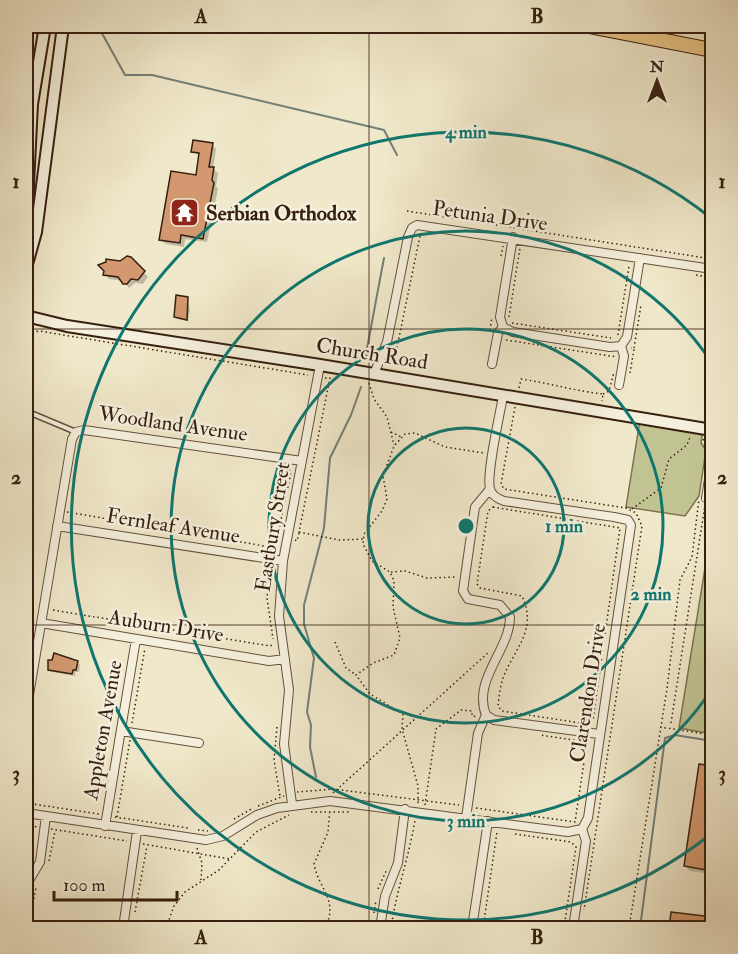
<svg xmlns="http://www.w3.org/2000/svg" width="738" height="954" font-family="'IM FELL Double Pica',serif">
	<rect width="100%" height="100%" fill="#f0e8ca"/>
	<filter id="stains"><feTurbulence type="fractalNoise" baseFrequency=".00333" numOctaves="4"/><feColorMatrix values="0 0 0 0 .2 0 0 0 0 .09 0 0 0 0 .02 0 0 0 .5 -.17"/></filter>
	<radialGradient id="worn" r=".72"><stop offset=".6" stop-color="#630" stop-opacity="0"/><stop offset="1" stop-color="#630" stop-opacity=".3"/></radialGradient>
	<!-- green -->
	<path fill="#c1c492" stroke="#7c7250" stroke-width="1.5" d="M640 420 703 430 701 443 706 450 699 496 685 516 626 507Z
		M712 525V734L679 728Z"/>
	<!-- shadow -->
	<path fill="#0003" d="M212 144 216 149 213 169 218 173 216 186 218 189 207 242 185 239 184 247 166 244 161 240 197 177 200 156 193 151Z
		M130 258 148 277 143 284 135 283 129 288 123 281 109 279 105 274Z
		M187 298 190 310 188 321 178 319 176 317Z
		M55 654 77 662 80 665 79 672H75V676L53 672 50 669Z
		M700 766 712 768V874L690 871 685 866Z
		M672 913 712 919V928H670Z"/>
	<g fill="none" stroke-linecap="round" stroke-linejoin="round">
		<!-- stream -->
		<path stroke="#737f77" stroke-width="2" d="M98 26 125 75H152L384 130 397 155
			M365 359 384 258
			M316 777 310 747 311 725 307 712 314 658 304 624V605L324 528 330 458 351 415 361 387
			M640 928 665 738 675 735 712 741"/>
	</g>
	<!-- building -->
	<path fill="#d3986f" stroke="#361f0f" stroke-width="1.5" d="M193 140 213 143 209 167H214L212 180 214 183 203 239 181 235 180 243 159 240 171 171 196 175 199 153 191 152Z
		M127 256 131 257 145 271 138 280 131 279 127 284H123L118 277 103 275 104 271 98 265 106 262V259L120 261Z
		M176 295 188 297 187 320 174 317Z
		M54 653 78 661 76 670H73L72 674 48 670V660H52Z
		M699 764 712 766V871L684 866Z
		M671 912 712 917V928H669Z"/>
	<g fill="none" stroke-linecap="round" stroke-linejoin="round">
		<defs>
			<path id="service" d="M33 414 76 432"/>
			<path id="minor" d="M503 327 513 332 610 347 621 346
				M503 327 500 317 513 237
				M621 346 627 337 640 258
				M492 364 498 333 503 327
				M374 374 387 342 408 237 412 228 417 225 712 269
				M619 385 624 356 621 346
				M503 396C500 414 486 474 490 489 492 496 498 499 504 501L614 517 628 520 631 525 588 818 582 829
				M490 489 475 507 463 591 468 599 500 605 510 617C510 650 472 680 486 715L494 720 599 734
				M706 498 712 460
				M57 526 283 561
				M41 623 269 661 285 659
				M26 713 72 439 76 432 84 430 302 461
				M121 731 199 743
				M292 804 284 744 289 690 279 616 283 561 320 365
				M26 813 206 840 223 836 257 815 277 808 330 801 568 832 582 829
				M466 818 478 733 486 715
				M105 826 136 639
				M26 894 27 884 40 862 46 816
				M123 928 137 831
				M380 928 385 896 398 863 405 809
				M472 928 488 821
				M573 928 586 841 582 829"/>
			<path id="secondary" d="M26 224 32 104 45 26
				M26 268 36 232 63 26
				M26 316 67 326 320 365 712 430"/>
			<path id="trunk" d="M589 26 712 50"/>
		</defs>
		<!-- service casing -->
		<use href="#service" stroke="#64513e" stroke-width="7"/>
		<!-- minor casing -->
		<use href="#minor" stroke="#64513e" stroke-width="10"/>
		<!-- secondary casing -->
		<use href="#secondary" stroke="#361f0f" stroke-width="14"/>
		<!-- trunk casing -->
		<use href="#trunk" stroke="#361f0f" stroke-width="16"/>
		<!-- path -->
		<path stroke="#361f0f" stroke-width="1.5" stroke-dasharray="1.5 3" stroke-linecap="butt" d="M26 77 30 26
			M407 211 712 259
			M501 256 503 246
			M696 275 712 278
			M509 317 520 248
			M512 323 611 338
			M490 330 492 317
			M618 335 629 266
			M506 340 617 357
			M634 348 641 305
			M26 362 30 333 39 331 308 375
			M388 362 395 357 420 236 423 234
			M630 373 634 349 631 348
			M325 378H330L299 532 339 540 363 539
			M369 383 374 399 387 417 394 445
			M519 388 521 379C549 383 575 391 603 394L602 401
			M603 394 609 391 614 372
			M515 407 501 484 504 489 626 508 636 513 642 526 584 910
			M706 420 712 375
			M391 432 401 437
			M703 439 708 454
			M493 507 620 528 593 720 587 724 502 711 498 706C499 697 500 687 503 678 514 649 538 630 522 596L480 588 477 584 488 511Z
			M632 509 661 488 669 459 687 445 690 437
			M67 512 270 547 276 544 291 472 288 468
			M295 540 297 541 299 533
			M270 567 267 598 273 639
			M391 572 405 571 427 578 457 577
			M53 610 270 646 274 644
			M335 642 346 668 356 675
			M132 723 145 648
			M671 723 705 505
			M277 727 274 760 280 796
			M660 727 712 735
			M26 762 33 718
			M297 792 333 789 459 805
			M333 793 489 652
			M26 803 99 814
			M418 803V786L402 729 403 714 370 694 356 675 373 663 394 655 400 638 393 607 394 581 390 572 372 561 363 544 364 534 382 511 387 499 383 476 394 446 405 434 415 433 445 447 484 453
			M425 805 436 729 461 710 472 711V716L478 717
			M258 806 284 796
			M476 808 575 822 587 742 540 735
			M311 812H349
			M115 817 188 828
			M117 817 130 740
			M234 819 253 808
			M26 825 38 827
			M51 829 127 841
			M198 830 208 831
			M515 834 571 842 576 847 564 928
			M143 844 230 859
			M197 848 202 863 201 880
			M49 861 55 831
			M26 867 32 854
			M378 889 387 869
			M34 899 36 887
			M135 912 147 846
			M374 913 376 900
			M289 925H299L304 928
			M166 928 174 906 185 892 219 870 256 832 289 815
			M325 928C339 900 319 890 314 864L328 832 330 809
			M391 928C396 892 409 857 415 820
			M483 928 497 832
			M629 928 667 689 680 580 692 557 699 499"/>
		<!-- service -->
		<use href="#service" stroke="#f5f0dd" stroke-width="4"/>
		<!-- minor -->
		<use href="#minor" stroke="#f5f0dd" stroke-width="8"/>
		<!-- secondary -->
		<use href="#secondary" stroke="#f5f0dd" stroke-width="10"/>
		<!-- trunk -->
		<use href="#trunk" stroke="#e8c485" stroke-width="14"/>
	</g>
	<!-- grid -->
	<path fill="none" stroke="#361f0f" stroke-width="1.5" stroke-opacity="0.55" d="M369 26V928M26 329H712M26 625H712"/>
	<!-- distance rings -->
	<g fill="none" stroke="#0f766e" stroke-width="3">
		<circle cx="466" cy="526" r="98"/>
		<circle cx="466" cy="526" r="197"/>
		<path d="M712 689A295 295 0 1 1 712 363"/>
		<path d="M711 834A394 394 0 1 1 711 218"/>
	</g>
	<!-- icons -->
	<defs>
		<symbol id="temple-square" viewBox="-11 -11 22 22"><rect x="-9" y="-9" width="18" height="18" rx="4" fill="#8f2418" stroke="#f5f0dd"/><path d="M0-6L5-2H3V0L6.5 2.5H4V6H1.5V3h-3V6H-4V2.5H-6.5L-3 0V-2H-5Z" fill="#fff"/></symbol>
	</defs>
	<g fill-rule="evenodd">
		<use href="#temple-square" x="168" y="196" width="33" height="33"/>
	</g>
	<g text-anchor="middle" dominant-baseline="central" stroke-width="5" stroke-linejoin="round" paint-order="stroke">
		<!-- poi labels -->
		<g font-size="21" font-weight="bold" fill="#361f0f" stroke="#f5f0dd" text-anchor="start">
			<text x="206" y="213">Serbian Orthodox</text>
		</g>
		<!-- street labels -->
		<g font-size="21" fill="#361f0f" stroke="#f5f0dd">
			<text transform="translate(490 216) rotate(8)">Petunia Drive</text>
			<text transform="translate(372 354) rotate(9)">Church Road</text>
			<text transform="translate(173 424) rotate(8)">Woodland Avenue</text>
			<text transform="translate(173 526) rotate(9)">Fernleaf Avenue</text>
			<text transform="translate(273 527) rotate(-81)">Eastbury Street</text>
			<text transform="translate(166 626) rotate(9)">Auburn Drive</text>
			<text transform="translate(588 693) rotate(-81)">Clarendon Drive</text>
			<text transform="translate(103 730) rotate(-80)">Appleton Avenue</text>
		</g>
	</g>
	<circle cx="466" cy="526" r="9" fill="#0f766e" stroke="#f5f0dd" stroke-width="3"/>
	<g font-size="18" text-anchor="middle" font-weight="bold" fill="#0f766e" stroke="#f5f0dd" stroke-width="5" stroke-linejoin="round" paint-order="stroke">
		<text x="466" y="138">4 min</text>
		<text x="564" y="532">1 min</text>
		<text x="651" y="600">2 min</text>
		<text x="466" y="827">3 min</text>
	</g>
	<!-- margin -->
	<rect width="738" height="954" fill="none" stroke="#f0e8ca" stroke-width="66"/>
	<!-- north arrow -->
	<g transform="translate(657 81)" stroke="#f5f0dd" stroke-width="4.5" paint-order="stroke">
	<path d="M0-4.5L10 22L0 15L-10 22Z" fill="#361f0f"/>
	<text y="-9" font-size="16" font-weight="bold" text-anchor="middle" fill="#361f0f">N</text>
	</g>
	<!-- scale -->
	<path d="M54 891v9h123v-9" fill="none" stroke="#361f0f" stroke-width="3"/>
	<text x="63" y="891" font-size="18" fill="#361f0f" stroke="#f5f0dd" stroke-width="4.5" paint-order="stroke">100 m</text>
	<rect x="33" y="33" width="672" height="888" fill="none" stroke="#361f0f" stroke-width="2"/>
	<g font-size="20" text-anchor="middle" font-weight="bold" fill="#361f0f">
		<text x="201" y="23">A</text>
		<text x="537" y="23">B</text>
		<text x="16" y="188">1</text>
		<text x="722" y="188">1</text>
		<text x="16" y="484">2</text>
		<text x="722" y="484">2</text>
		<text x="16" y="780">3</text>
		<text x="722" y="780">3</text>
		<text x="201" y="944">A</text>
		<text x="537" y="944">B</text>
	</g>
	<rect width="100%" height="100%" filter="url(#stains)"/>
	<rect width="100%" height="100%" fill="url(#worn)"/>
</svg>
